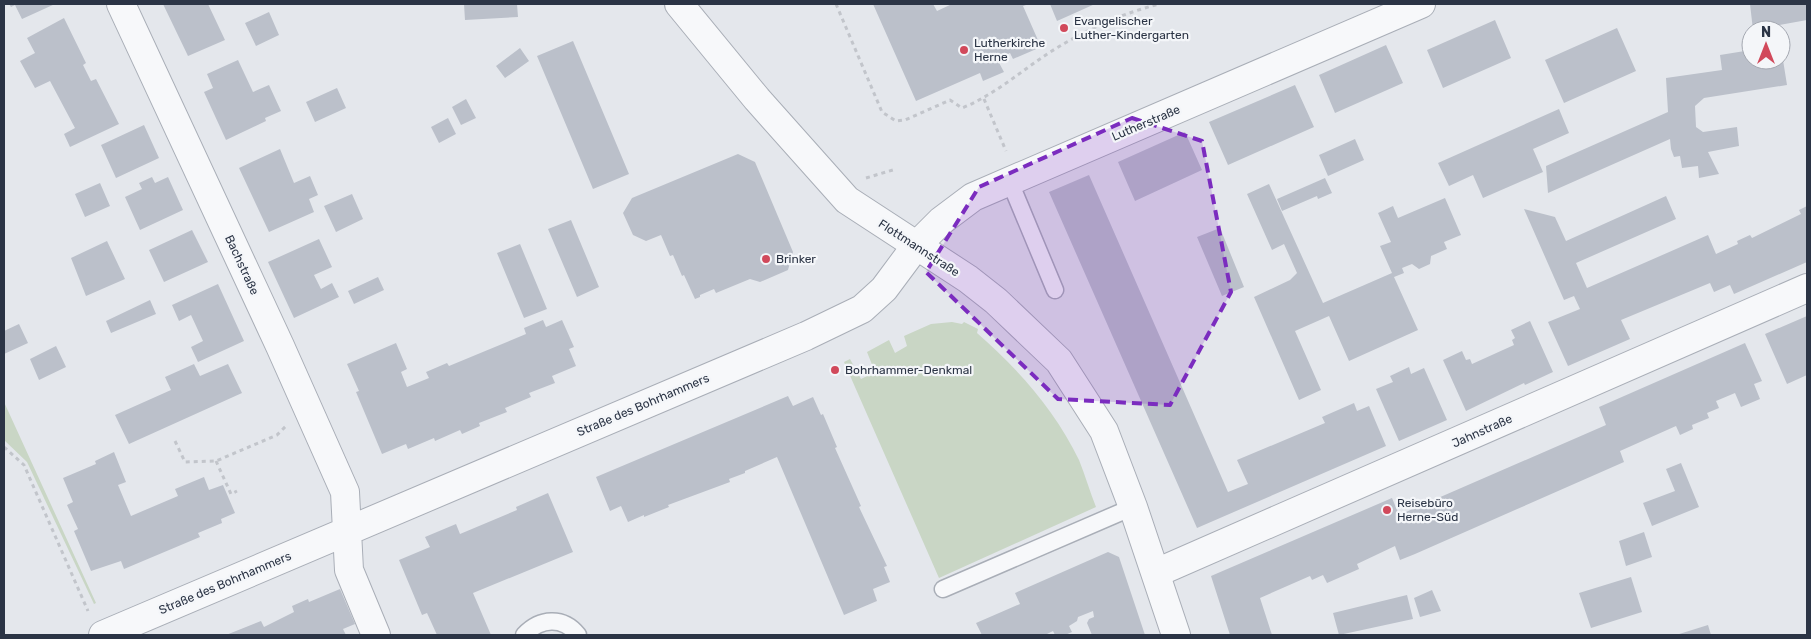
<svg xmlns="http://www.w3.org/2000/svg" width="1811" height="639" font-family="Rubik,sans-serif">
	<rect width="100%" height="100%" fill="#e4e7ec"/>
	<!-- green -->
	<path fill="#c9d6c5" d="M952 322 962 324 964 322 978 329 977 333C1018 369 1055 410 1079 460 1085 475 1090 492 1096 507L939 578 844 362 850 359 861 379 875 372 867 352 889 340 895 353 907 346 904 336 931 324Z
		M4 402 96 603 94 604 27 462 4 440Z"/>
	<!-- building -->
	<path fill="#bbc0ca" d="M9 4H55L22 19 15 5 11 7Z
		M163 4H208L225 40 188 56Z
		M464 4H517L518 17 465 20Z
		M873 4H933L937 11 952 4H1029L1023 6 1041 47 1013 59 1010 53 997 59 1004 72 983 81 980 73 916 101Z
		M1050 4H1095L1057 21Z
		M1750 4H1807V20L1753 30Z
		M269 12 279 35 256 46 245 23Z
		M64 18 86 63 83 65 91 81 96 79 119 124 70 147 64 134 75 128 50 81 35 88 20 61 35 53 27 38Z
		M1495 20 1511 58 1443 88 1427 50Z
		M1617 28 1636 71 1564 103 1545 60Z
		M573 41 629 174 593 189 537 56Z
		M1386 45 1403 83 1335 113 1319 75Z
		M520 48 529 61 505 78 496 66Z
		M1751 50V60H1760V63L1783 60 1787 85 1704 98 1695 106 1696 127 1703 132 1737 127 1739 146 1708 152 1719 174 1699 178 1698 166 1682 168 1680 156 1674 157 1671 149 1670 139 1548 193 1546 166 1668 112 1666 78 1722 70 1720 55Z
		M238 60 253 92 269 85 281 111 265 118 266 121 226 140 204 92 213 88 207 74Z
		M1295 85 1314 127 1228 165 1209 122Z
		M337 88 346 108 315 122 306 102Z
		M466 99 476 118 461 125 452 107Z
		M1559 109 1569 133 1533 149 1543 172 1483 198 1473 175 1449 186 1438 163Z
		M448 118 456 134 439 143 431 127Z
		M144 125 159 158 116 178 101 145Z
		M1185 132 1202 170 1135 201 1118 162Z
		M1355 139 1364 160 1328 176 1319 155Z
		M280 149 294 183 310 176 318 195 309 199 314 212 269 232 239 168Z
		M738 154 755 162 793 252 788 270 760 282 750 279 716 293 714 289 700 295V297L695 299 684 275 682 276 673 255 670 256 661 235 646 241 633 235 623 213 632 198Z
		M1089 175 1228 492 1248 484 1237 460 1325 423 1322 417 1354 403 1357 411 1369 406 1386 446 1197 528 1049 192Z
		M152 177 155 183 168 177 183 210 140 230 125 197 142 189 139 183Z
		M1325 178 1332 193 1318 199 1317 196 1282 211 1277 199Z
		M100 183 110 206 85 217 75 194Z
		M1269 184 1323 303 1392 273 1380 246 1391 242 1378 213 1393 206 1398 218 1445 198 1461 235 1444 242 1447 249 1431 256 1430 264 1419 269 1412 264 1402 268 1404 273 1394 277 1418 330 1349 361 1329 316 1295 331 1321 390 1299 400 1254 297 1290 280 1297 273 1284 244 1272 250 1247 194Z
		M352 194 363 219 336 232 324 206Z
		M1666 196 1676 219 1576 263 1587 288 1708 235 1716 254 1738 244 1737 241 1750 235 1752 238 1801 214 1799 210 1807 206V262L1734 294 1730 285 1714 292 1710 283 1621 320 1630 339 1568 366 1548 322 1580 309 1574 296 1564 300 1524 209 1555 217 1566 241Z
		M571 220 599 287 577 297 548 229Z
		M1220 228 1244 287 1222 296 1197 237Z
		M192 230 208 262 164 282 149 250Z
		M319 239 332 267 314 275 321 289 332 283 339 297 294 318 268 262Z
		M107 241 125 279 86 296 71 258Z
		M520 244 547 309 524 318 497 253Z
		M378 277 384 290 354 304 348 291Z
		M218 284 244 341 198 362 191 347 203 341 191 315 179 321 172 305Z
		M150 300 156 314 111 333 106 321Z
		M1807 316V375L1787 384 1765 334Z
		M543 320 546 327 562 320 574 347 569 349 576 366 552 376 555 383 529 393 531 397 505 408 507 412 479 423 480 426 462 434 460 430 435 441 434 438 408 449 406 444 382 454 356 392 359 391 347 364 396 343 407 369 401 372 407 387 429 378 426 372 447 363 449 366 526 334 524 328Z
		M1530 321 1553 372 1525 385 1524 383 1466 411 1443 360 1462 351 1466 360 1470 359 1472 364 1514 345 1512 340 1515 338 1511 330Z
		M19 324 28 343 4 354V331Z
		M1745 343 1762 381 1754 384 1760 399 1741 407 1735 393 1716 401 1719 408 1707 413 1709 418 1692 425 1693 429 1680 435 1676 426 1620 451 1624 462 1415 554 1400 560 1395 546 1357 564 1359 569 1327 583 1323 575 1312 580 1310 576 1260 598 1272 635H1230L1211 576 1392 498 1399 515 1606 425 1599 407Z
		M56 346 66 367 39 380 30 359Z
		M194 364 200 376 228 364 242 393 129 444 115 415 171 390 165 377Z
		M1409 367 1411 374 1424 368 1447 420 1399 441 1376 389 1393 382 1390 376Z
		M788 396 793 406 813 397 821 415 823 414 837 447 835 448 861 506 859 507 887 566 884 567 890 582 873 589 877 601 844 615 777 457 745 471V473L729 479 730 482 668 505 669 507 644 517V515L628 522 621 506 610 511 596 477Z
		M114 452 126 482 118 485 131 516 178 496 175 489 204 477 209 490 223 485 235 513 221 519 222 523 198 533 200 537 124 569 121 561 91 571 74 531 78 529 67 505 73 502 63 478 96 464 95 461Z
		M1681 463 1699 507 1652 526 1643 503 1675 491 1666 469Z
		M548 493 573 552 473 593 491 635H437L427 613 422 615 399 560 430 547 425 537 456 524 460 534 517 510 516 507Z
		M1644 532 1652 557 1626 566 1619 541Z
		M1108 552 1119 557 1145 635H1092L1087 623 1089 619 1094 617 1093 611 1078 617 1077 621 1069 626 1072 632 1065 635H1055L1053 631 1045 635H982L976 623 1020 604 1015 593Z
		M1631 577 1642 612 1591 628 1579 593Z
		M340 589 355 624 343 629 346 635H226L261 621 264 627 294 612 292 606 308 599 309 602Z
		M1432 590 1441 611 1420 617 1414 598Z
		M1407 595 1413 619 1339 635 1333 613Z
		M1708 625 1711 635H1676Z"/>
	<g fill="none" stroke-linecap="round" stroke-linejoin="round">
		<defs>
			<path id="service" d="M1010 182 1055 290
				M943 589 1133 507
				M524 635C540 618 563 616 578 635"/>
			<path id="minor" d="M121 4 280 346 345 492 349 570 376 635
				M1156 573 1807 288
				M103 635 806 336 862 309 884 289 916 246 941 221 973 197 1421 4"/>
			<path id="tertiary" d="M679 4 757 99 847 200 968 279 996 301 1059 361 1104 431 1133 507 1176 635"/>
		</defs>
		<!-- service casing -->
		<use href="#service" stroke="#a9aeb7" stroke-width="19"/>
		<!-- minor casing -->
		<use href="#minor" stroke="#a9aeb7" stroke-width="30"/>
		<!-- tertiary casing -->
		<use href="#tertiary" stroke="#a9aeb7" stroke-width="30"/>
		<!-- path -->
		<path stroke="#c2c5cb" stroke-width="3" stroke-dasharray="4 4" stroke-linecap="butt" d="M836 4 882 112 896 121 905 120 950 100 962 108C999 93 1026 66 1060 46 1090 28 1126 12 1160 4
			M984 99 1006 151
			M866 178 896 169
			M175 441 185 462 216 461 277 435 286 426
			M4 447 24 465 88 611
			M216 461 231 494 237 491"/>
		<!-- service -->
		<use href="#service" stroke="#f7f8fa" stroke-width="16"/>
		<!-- minor -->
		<use href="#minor" stroke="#f7f8fa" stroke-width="28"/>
		<!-- tertiary -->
		<use href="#tertiary" stroke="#f7f8fa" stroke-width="28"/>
	</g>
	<!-- marked area -->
	<path fill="#7b2cbf" fill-opacity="0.2" stroke="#7b2cbf" stroke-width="4" stroke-dasharray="10 6" stroke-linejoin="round" d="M1132 118 1202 141 1231 292 1170 405 1058 399 926 272 979 187Z"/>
	<!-- markers -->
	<g fill="#d1495b" stroke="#f4f6f9" stroke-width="2">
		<circle cx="1064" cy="28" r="5"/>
		<circle cx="964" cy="50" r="5"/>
		<circle cx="766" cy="259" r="5"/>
		<circle cx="835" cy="370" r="5"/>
		<circle cx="1387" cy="510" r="5"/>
	</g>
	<g text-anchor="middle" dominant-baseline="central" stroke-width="4.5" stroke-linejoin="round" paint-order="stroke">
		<!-- poi labels -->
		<g font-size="12" fill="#2b3445" stroke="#f4f6f9" text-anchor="start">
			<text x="1074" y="21">Evangelischer<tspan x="1074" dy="14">Luther-Kindergarten</tspan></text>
			<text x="974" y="43">Lutherkirche<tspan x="974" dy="14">Herne</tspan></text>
			<text x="776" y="259">Brinker</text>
			<text x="845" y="370">Bohrhammer-Denkmal</text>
			<text x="1397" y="503">Reisebüro<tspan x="1397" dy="14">Herne-Süd</tspan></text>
		</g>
		<!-- street labels -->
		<g font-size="12" fill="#2b3445" stroke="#f4f6f9">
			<text transform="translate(1146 123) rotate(-23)">Lutherstraße</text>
			<text transform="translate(919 248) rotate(33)">Flottmannstraße</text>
			<text transform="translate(242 265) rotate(65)">Bachstraße</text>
			<text transform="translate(643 405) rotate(-23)">Straße des Bohrhammers</text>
			<text transform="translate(1482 431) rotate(-24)">Jahnstraße</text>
			<text transform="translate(225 583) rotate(-23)">Straße des Bohrhammers</text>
		</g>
	</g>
	<!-- border -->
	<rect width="1811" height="639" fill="none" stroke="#2b3445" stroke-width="10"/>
	<!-- north arrow -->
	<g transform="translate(1766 45)"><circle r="24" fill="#f4f6f9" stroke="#a4a8b1"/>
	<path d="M0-4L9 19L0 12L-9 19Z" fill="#d1495b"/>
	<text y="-8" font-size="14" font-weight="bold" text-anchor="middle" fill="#2b3445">N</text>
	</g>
</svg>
